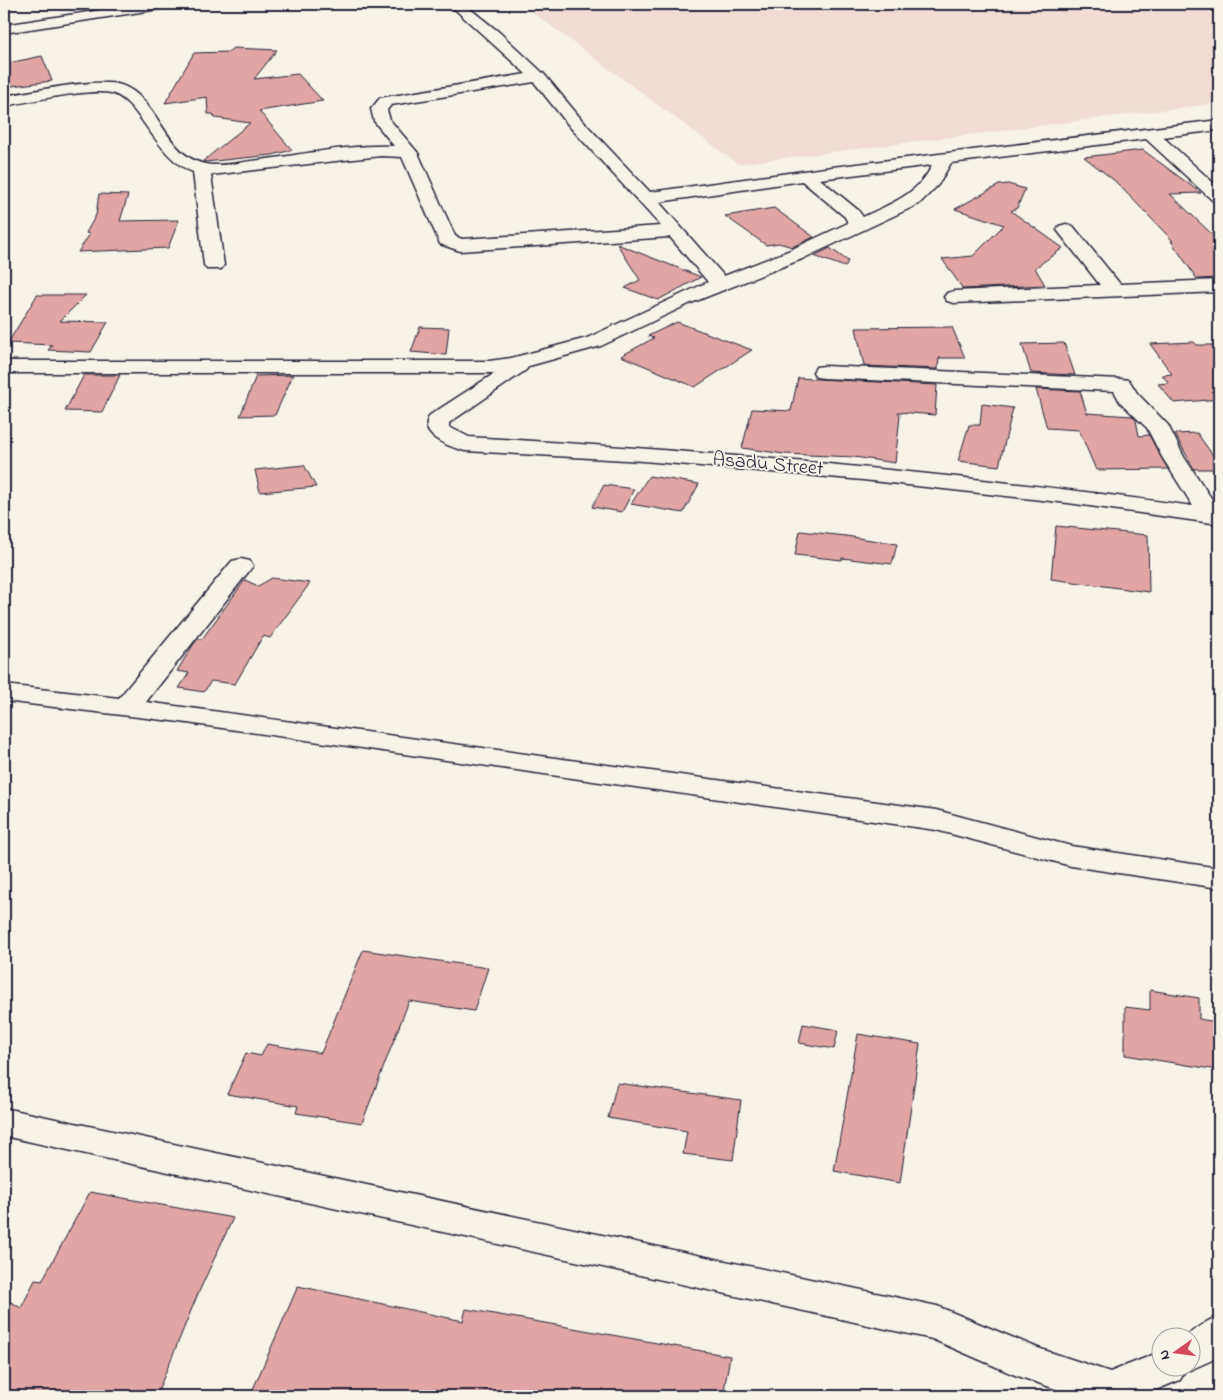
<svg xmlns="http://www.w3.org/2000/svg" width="1223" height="1400" font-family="'Indie Flower',sans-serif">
	<rect width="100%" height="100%" fill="#f7f3e8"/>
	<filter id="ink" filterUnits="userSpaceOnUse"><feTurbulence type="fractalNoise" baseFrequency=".02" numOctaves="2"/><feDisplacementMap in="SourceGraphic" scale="10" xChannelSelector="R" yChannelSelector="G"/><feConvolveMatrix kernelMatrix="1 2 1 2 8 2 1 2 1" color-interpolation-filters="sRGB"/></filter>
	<g filter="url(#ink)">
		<!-- built -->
		<path fill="#f0dcd4" d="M521 4H1219V103L738 164Z"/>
		<!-- building -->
		<path fill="#e0a5a4" stroke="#22223b" d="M233 48 277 50 254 79 298 74 323 101 259 111 292 150 272 155 205 162 203 161 250 123 215 118 213 114H208L207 97 165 103 194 53 228 52Z
			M42 56 52 81 4 87V64Z
			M1143 150 1201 193 1170 194 1219 241V278L1197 279 1171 241H1173L1115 181 1084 157Z
			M1008 184 1025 189 1017 208 1011 211 1063 248 1035 268 1045 285 963 289 942 259 973 256 1004 225 955 209 999 185Z
			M99 194 128 195 120 221 179 220 168 248 78 252 90 234 86 233 96 215Z
			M774 208 814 237 792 247 779 243 766 245 725 216Z
			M617 244 701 277 658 300 625 288 640 280Z
			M830 248 848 261 845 267 814 256Z
			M37 295H86L60 321 108 322 91 352 48 350 52 345 8 343Z
			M677 322 752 350 695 387 621 356 654 338 648 336Z
			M420 327 449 328 446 355 411 352Z
			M952 327 965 358H939L938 369 864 366 856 328Z
			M1194 342 1197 345H1219V399L1174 403 1158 384 1169 383 1162 375 1172 374 1150 344Z
			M1064 343 1075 375 1031 373 1022 344Z
			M84 375H120L102 412 65 411Z
			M293 375 275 415 240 416 256 376Z
			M798 378 937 385 935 415 898 412 900 416 895 463 854 457 784 454 742 448 752 409 791 411Z
			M1036 389 1080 391 1087 413 1132 416 1136 420 1139 436 1149 435 1168 469 1096 470 1079 430 1047 428Z
			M982 404 1013 408 999 466 958 461 969 425H980Z
			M1197 433 1219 464V469H1194L1175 434Z
			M304 465 316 487 260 492 255 470Z
			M649 476 699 484 683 513 631 504Z
			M604 485 634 489 622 512 592 507Z
			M1056 526 1148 535 1149 592 1051 579Z
			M800 531 846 536 897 544 892 564 842 558V560L795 555Z
			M272 578 310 583 270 638 263 636 235 684 211 681 204 692 179 688 189 673 177 671 193 645 198 639H202L245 580 258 586Z
			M363 950 488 968 474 1011 409 1001 362 1123 296 1113 298 1106 227 1094 246 1053 261 1056 267 1044 321 1053Z
			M1150 990 1199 998V1019L1216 1022 1218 1070 1125 1055V1007L1150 1010Z
			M803 1024 838 1030 834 1049 799 1043Z
			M858 1034 920 1044 900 1183 834 1171Z
			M617 1083 741 1100 733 1160 683 1154 687 1131 608 1118Z
			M90 1192 233 1218 197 1296 156 1396H4V1298L21 1308 35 1280 42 1281Z
			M298 1286 463 1321 466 1309 730 1356 723 1396H250Z"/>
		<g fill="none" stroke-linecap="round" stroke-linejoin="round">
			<defs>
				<path id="minor" d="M140 4H173L166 8 4 33V25Z
					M449 4H464L499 32 544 74 582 120 650 192 832 167 1219 120V130L1163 137 1219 188V202L1213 201 1146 139 951 163 938 185 919 204 802 259 691 303 601 346 529 366 526 370 449 423V427L469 437C711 451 952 473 1193 506L1162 457 1147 428 1120 402 1114 391 824 378 816 377 813 372 816 367 824 366 1121 379 1129 380 1137 393 1168 425 1184 457 1219 510V524L1068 503 863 480 643 461 465 451C450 447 416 436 430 415L495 373H4V361H489L511 358 587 338 708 282 670 237 460 251 440 244 402 157 381 156 211 175 224 265 221 269H207L204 265 193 172C155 157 139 99 111 93 88 88 29 102 4 106V96C32 92 96 77 121 85 159 98 164 155 205 164 219 167 237 163 251 161 298 156 346 144 394 146L374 121 371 109 380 98 526 74ZM534 82 570 127 661 226 462 239 455 236 418 153 390 120 387 110 391 105ZM932 165C919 194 890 204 863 217L858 210 820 179ZM802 181 845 217 848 223 788 251 724 276 659 202Z
					M1066 224 1073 226 1120 284 1219 280V292L954 303 947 301 944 297 947 293 954 291 1100 285 1057 230 1059 226Z
					M241 559 250 561 253 566 146 702 936 810 1071 846 1219 868V888L1071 866 936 830 180 722 4 701V685L119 698 232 561Z
					M4 1108 937 1306 1038 1348 1110 1372 1160 1352V1368H1190V1338H1182C1195 1330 1205 1321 1219 1316V1357L1190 1370 1186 1369 1180 1380 1141 1396H1076L1015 1375 932 1339 4 1136Z"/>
			</defs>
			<!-- minor casing -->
			<use href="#minor" stroke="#22223b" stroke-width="3"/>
			<!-- minor -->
			<use href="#minor" fill="#f7f3e8" fill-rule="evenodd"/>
		</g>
	</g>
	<g text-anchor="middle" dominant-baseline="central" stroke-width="4" stroke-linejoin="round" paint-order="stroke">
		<!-- street labels -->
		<g font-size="20" fill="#22223b" stroke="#f7f3e8">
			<text transform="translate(768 465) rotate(5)">Asadu Street</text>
		</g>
	</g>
	<!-- margin -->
	<rect width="1223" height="1400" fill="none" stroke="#f7f3e8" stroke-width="20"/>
	<rect x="10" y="10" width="1203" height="1380" fill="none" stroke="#22223b" stroke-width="2" filter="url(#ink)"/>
	<!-- north arrow -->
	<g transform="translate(1176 1352) rotate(256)"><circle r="24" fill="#f7f3e8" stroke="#a29fa3"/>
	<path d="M0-4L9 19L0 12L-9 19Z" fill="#d1495b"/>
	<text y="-8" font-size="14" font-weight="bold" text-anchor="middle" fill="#22223b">N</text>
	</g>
</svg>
